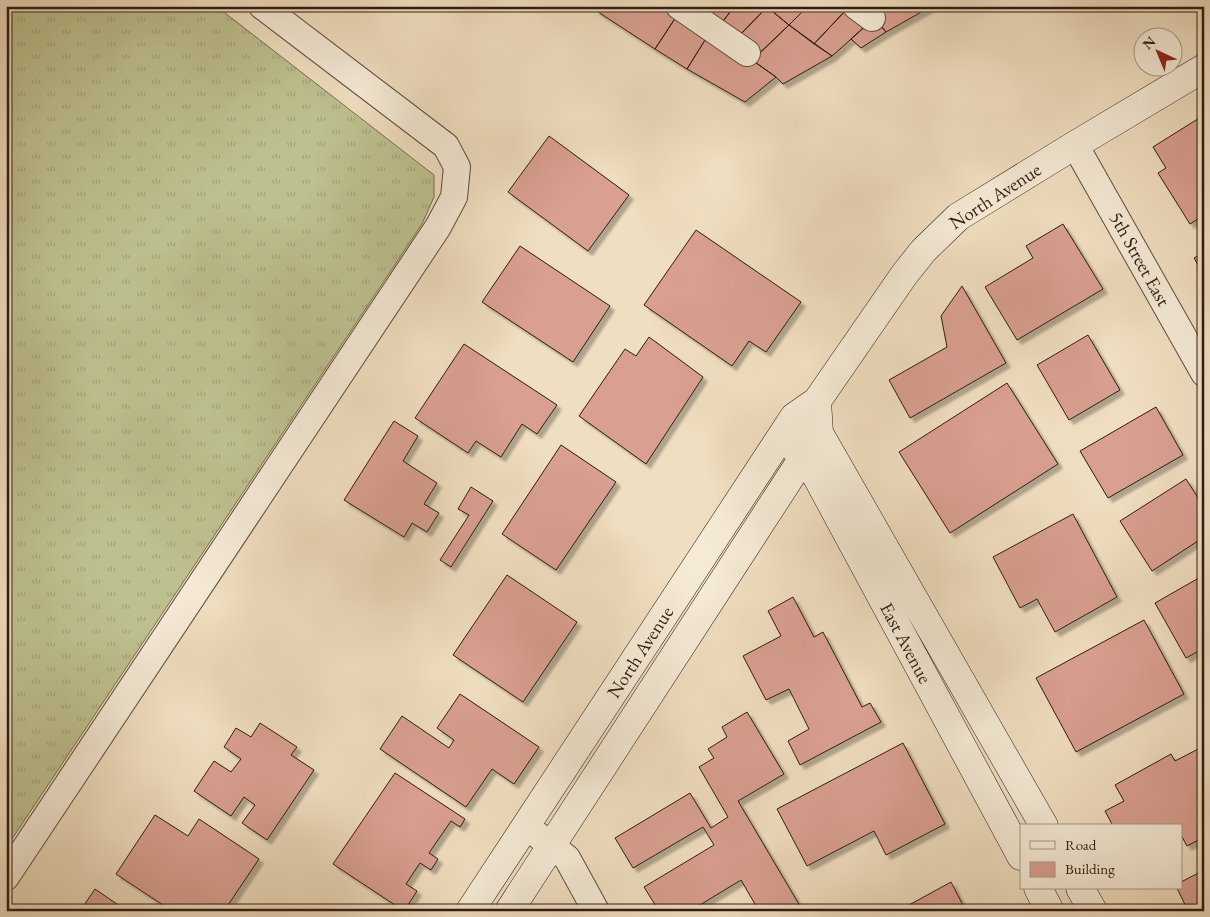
<svg xmlns="http://www.w3.org/2000/svg" width="1210" height="917" font-family="'EB Garamond',serif">
	<defs>
		<pattern id="grass-tufts" width="24" height="20" patternUnits="userSpaceOnUse" patternTransform="scale(1.25)"><rect width="24" height="20" fill="#bec08f"/><path d="M3 7l-1-3M5 7V3M7 7l1-3M15 17l-1-3M17 17v-4M19 17l1-3" fill="none" stroke="#a4a47a"/></pattern>
		<filter id="shadow"><feDropShadow dx="4.5" dy="4.5" stdDeviation="1" flood-color="#0004"/></filter>
	</defs>
	<rect width="100%" height="100%" fill="#f0dec0"/>
	<filter id="stains"><feTurbulence type="fractalNoise" baseFrequency=".004" numOctaves="4"/><feColorMatrix values="0 0 0 0 .2 0 0 0 0 .09 0 0 0 0 .02 0 0 0 .5 -.17"/></filter>
	<radialGradient id="worn" r=".72"><stop offset=".6" stop-color="#630" stop-opacity="0"/><stop offset="1" stop-color="#630" stop-opacity=".3"/></radialGradient>
	<!-- grass -->
	<path fill="url(#grass-tufts)" stroke="#766e51" d="M6 6H216L434 175V197L422 224 6 848Z"/>
	<!-- building -->
	<path fill="#d99f90" stroke="#2f1c13" filter="url(#shadow)" d="M598 6H666L678 14 655 49 595 10Z
		M710 6H735L719 26 703 15Z
		M735 6 767 7 736 39 719 26Z
		M766 6H808L789 25Z
		M808 6H842L846 10 814 44 789 25Z
		M887 6H932L886 32 874 18Z
		M767 7 789 25 757 56 736 39Z
		M846 10 868 24 832 56 814 44Z
		M678 14 710 32 687 69 655 49Z
		M874 18 886 32 861 48 851 39Z
		M789 25 832 56 783 84 776 77 752 60Z
		M710 32 752 60 776 77 745 102 687 69Z
		M1204 115V215L1190 224 1158 173 1166 168 1153 147Z
		M549 136 629 195 588 251 508 192Z
		M1063 224 1103 289 1017 340 985 287 1033 258 1026 246Z
		M696 230 801 302 766 352 749 341 732 366 644 305Z
		M520 246 610 306 573 362 482 302Z
		M1204 252V275L1194 258Z
		M962 286 1006 363 910 418 889 380 947 347 941 316Z
		M1088 335 1120 390 1069 420 1037 365Z
		M649 337 703 377 646 464 579 416 625 349 636 356Z
		M464 344 557 405 537 434 522 424 501 457 476 441 468 453 415 418Z
		M1007 383 1058 464 950 533 899 452Z
		M1156 407 1183 455 1108 498 1080 451Z
		M394 421 418 436 403 461 437 483 424 504 439 513 427 532 412 523 404 537 344 500Z
		M561 445 616 482 556 570 502 534Z
		M1186 479 1204 507V537L1152 571 1120 521Z
		M471 487 493 501 451 567 440 560 469 515 458 509Z
		M1073 514 1117 597 1055 632 1037 599 1020 608 993 557Z
		M507 575 577 622 523 702 453 655Z
		M1204 575V648L1186 658 1155 603Z
		M793 597 814 637 823 632 862 707 870 703 881 722 800 765 788 741 809 729 789 689 766 700 743 656 781 636 768 611Z
		M1144 620 1184 694 1076 752 1036 678Z
		M460 694 539 747 514 784 492 769 466 807 380 749 402 716 449 748 454 740 437 728Z
		M747 712 784 774 738 801 803 911H759L741 880 690 911H659L644 887 714 845 703 827 633 868 615 838 690 793 711 828 728 817 699 767 714 758 708 749 727 737 722 727Z
		M260 723 297 747 291 755 314 770 267 840 242 823 255 805 244 797 231 816 194 791 214 761 231 772 241 759 224 747 236 728 251 737Z
		M903 743 945 824 886 855 874 831 807 866 777 809Z
		M1204 746V837L1187 846 1181 835V826H1113L1105 811 1124 801 1115 785 1171 754 1175 761Z
		M395 773 465 819 460 827 451 821 429 853 438 859 431 870 420 863 406 884 417 891 404 911 333 864Z
		M155 815 188 836 199 819 259 859 224 911H172L116 874Z
		M1204 870V911H1188L1177 888H1181V882Z
		M951 882 966 911H898Z
		M95 889 127 911H80Z"/>
	<g fill="none" stroke-linecap="round" stroke-linejoin="round">
		<defs>
			<path id="street" d="M679 6 747 53
				M856 6 872 18
				M1075 145 1204 373
				M526 826 567 858 596 911
				M6 877 438 227 454 197 457 167 446 146 262 6"/>
			<path id="secondary" d="M806 424 819 433 1044 826
				M793 447 805 455 1021 856
				M1038 888 1050 911
				M1080 888 1093 911
				M470 911 794 417 817 401 904 275 923 251 958 217 1075 145 1204 68
				M509 911 819 433 817 401"/>
		</defs>
		<!-- street casing -->
		<use href="#street" stroke="#5f4c3e" stroke-width="28"/>
		<!-- secondary casing -->
		<use href="#secondary" stroke="#2f1c13" stroke-width="29"/>
		<!-- street -->
		<use href="#street" stroke="#f5ead6" stroke-width="26"/>
		<!-- secondary -->
		<use href="#secondary" stroke="#f5ead6" stroke-width="28"/>
	</g>
	<g text-anchor="middle" dominant-baseline="central" stroke-width="4" stroke-linejoin="round" paint-order="stroke">
		<!-- street labels -->
		<g font-size="19" fill="#2f1c13" stroke="#f5ead6">
			<text transform="translate(995 196) rotate(-33)">North Avenue</text>
			<text transform="translate(1140 259) rotate(61)">5th Street East</text>
			<text transform="translate(906 643) rotate(62)">East Avenue</text>
			<text transform="translate(640 652) rotate(-57)">North Avenue</text>
		</g>
	</g>
	<!-- margin -->
	<rect width="1210" height="917" fill="none" stroke="#f0dec0" stroke-width="25"/>
	<rect x="8" y="8" width="1195" height="902" fill="none" stroke="#2f1c13" stroke-width="2.5"/>
	<rect x="12" y="12" width="1185" height="892" fill="none" stroke="#2f1c13"/>
	<!-- legend -->
	<rect x="1020" y="824" width="162" height="65" fill="#f5ead6" stroke="#a69888"/>
	<rect x="1030" y="841" width="25" height="8" fill="#f5ead6" stroke="#a69888"/>
	<text x="1065" y="850" font-size="15" fill="#2f1c13">Road</text>
	<rect x="1030" y="862" width="25" height="15" fill="#d99f90" stroke="#a69888"/>
	<text x="1065" y="874" font-size="15" fill="#2f1c13">Building</text>
	<!-- north arrow -->
	<g transform="translate(1158 52) rotate(316)"><circle r="24" fill="#f5ead6" stroke="#a69888"/>
	<path d="M0-4L9 19L0 12L-9 19Z" fill="#8f2418"/>
	<text y="-8" font-size="14" font-weight="bold" text-anchor="middle" fill="#2f1c13">N</text>
	</g>
	<rect width="100%" height="100%" filter="url(#stains)"/>
	<rect width="100%" height="100%" fill="url(#worn)"/>
</svg>
